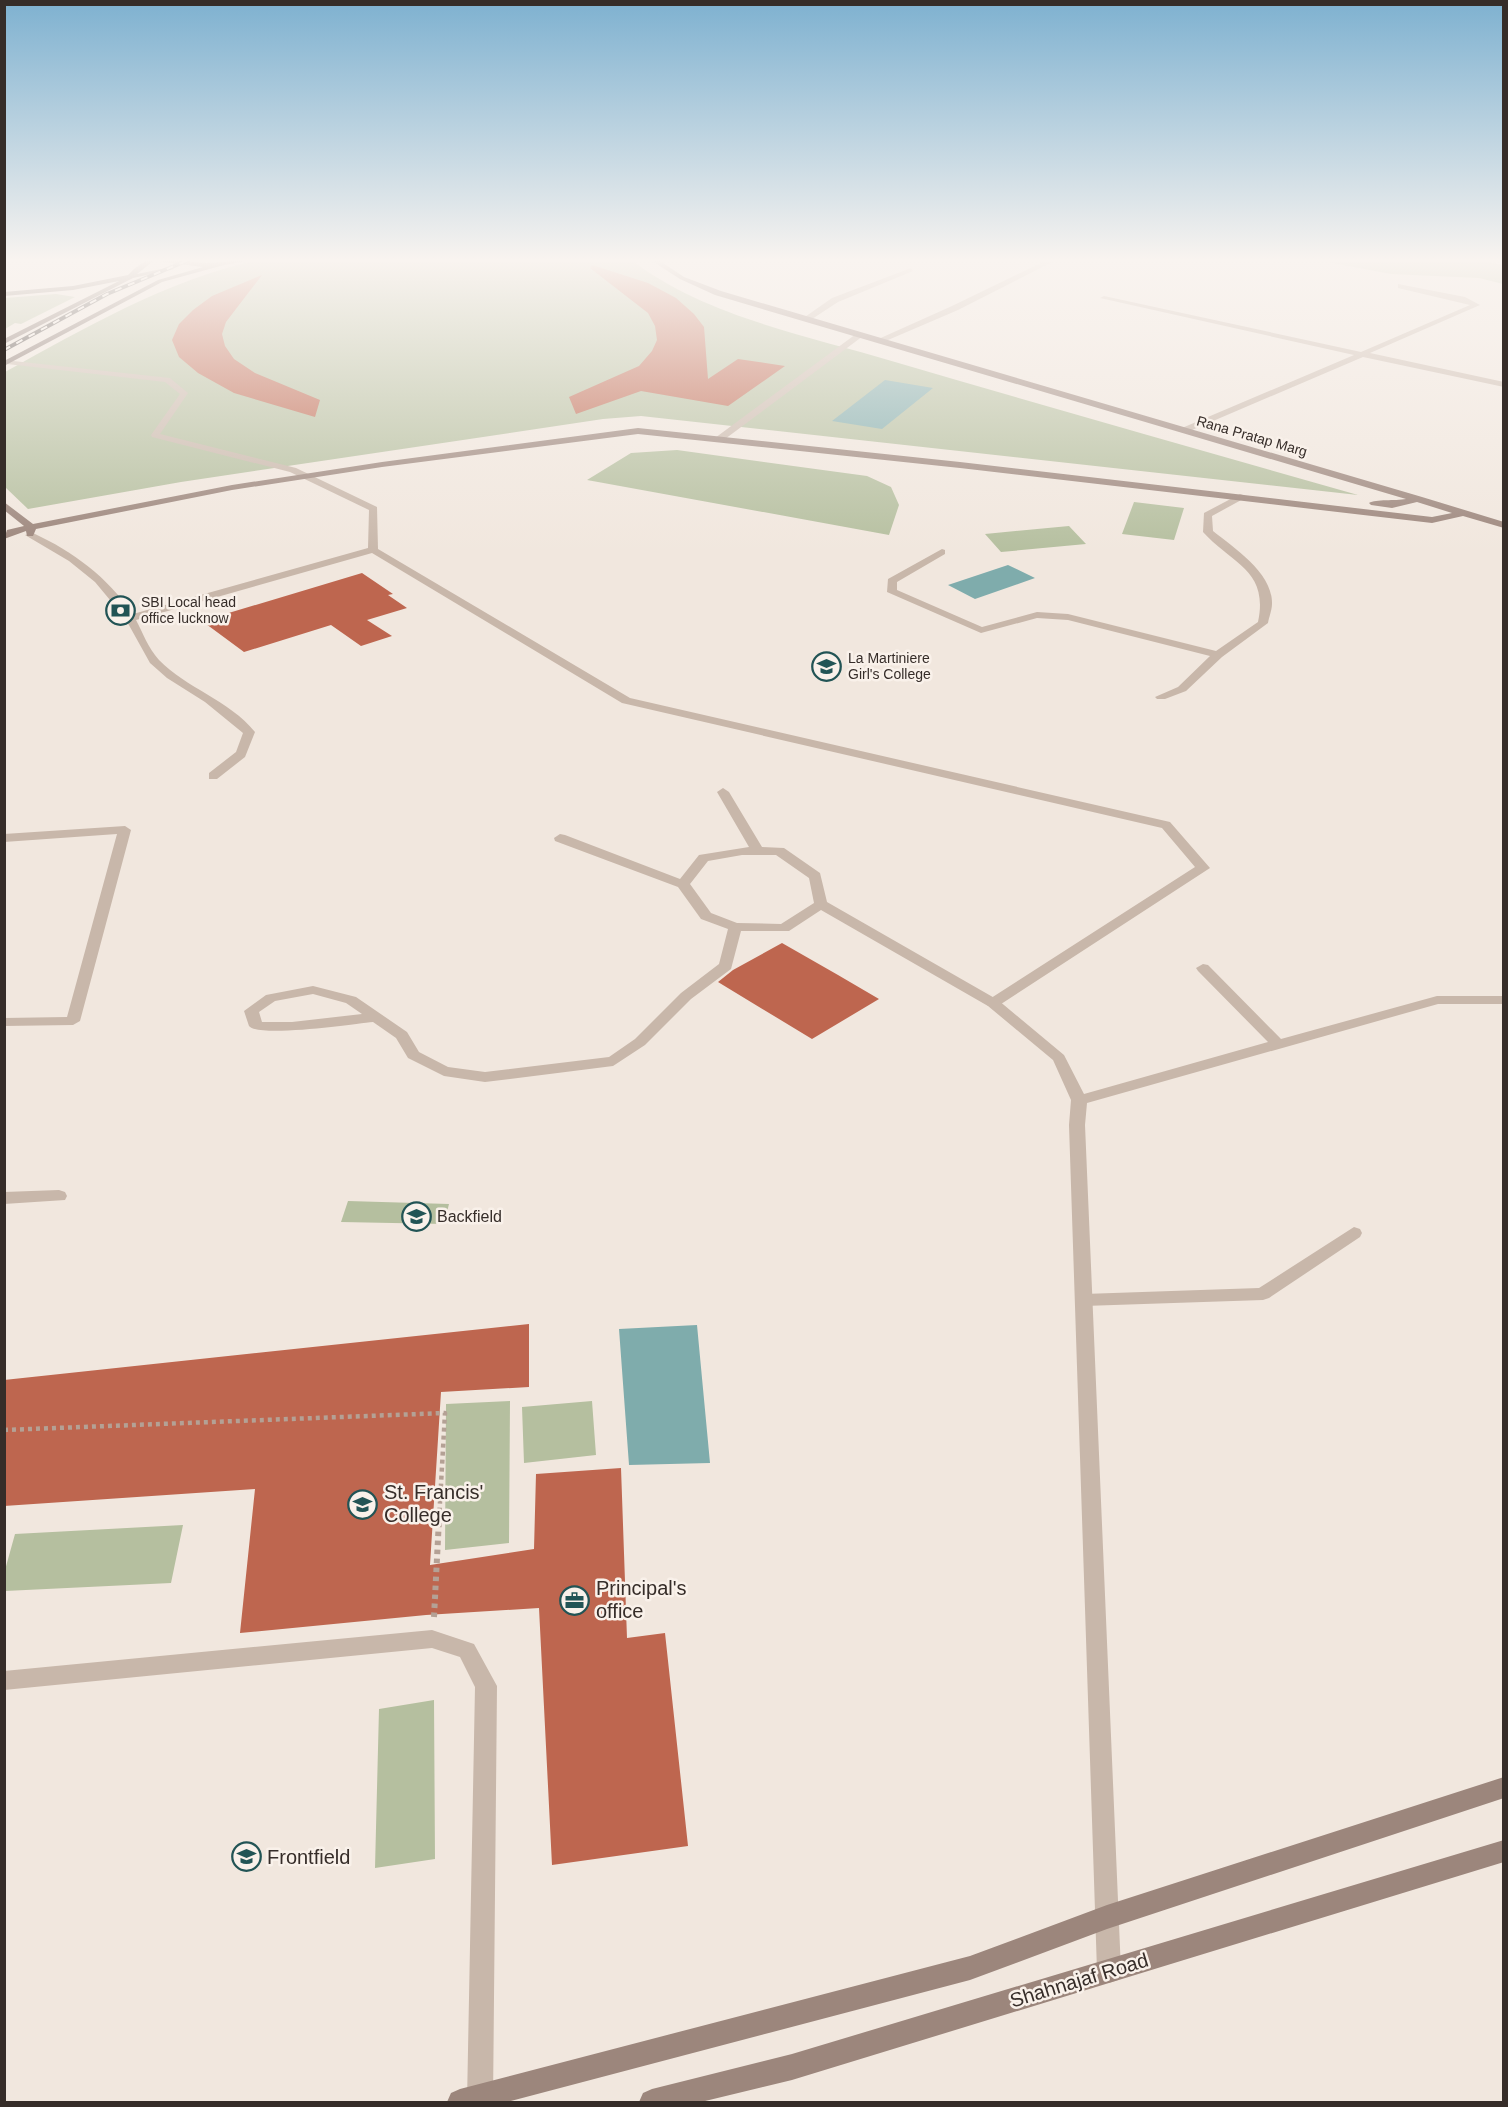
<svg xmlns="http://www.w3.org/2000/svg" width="1508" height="2107" font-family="Helvetica,sans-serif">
	<rect width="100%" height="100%" fill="#f1e7de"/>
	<!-- green -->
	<path fill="#b5bf9f" d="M262 259H630C705 317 806 335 895 362 1049 407 1203 451 1358 495L641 416 603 419 181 482 28 509 5 487V372C87 327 169 279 262 259Z
		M1311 259H1471L1503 265V284L1479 278 1391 274Z
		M56 294 75 297 21 324 15 323 5 329V298Z
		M677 450 867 476 891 487 899 505 889 535 587 480 631 453Z
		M1134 502 1184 508 1174 540 1122 534Z
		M1069 526 1086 544 1001 552 985 534Z
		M348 1201 449 1204 444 1224 341 1222Z
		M510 1401 509 1543 445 1550 446 1404Z
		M592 1401 596 1455 524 1463 522 1407Z
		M183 1525 171 1583 5 1591V1570L15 1534Z
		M434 1700 435 1859 375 1868 379 1709Z"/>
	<!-- water -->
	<path fill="#7facac" d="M885 380 933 388 882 429 832 421Z
		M1008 565 1035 578 975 599 948 585Z
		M697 1325 710 1463 629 1465 619 1329Z"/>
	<!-- building -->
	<path fill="#be664f" d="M592 265 648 283 676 298 694 314 704 327 708 379 738 359 785 366 728 406 641 391 576 414 569 397 639 366 652 351 657 340 655 326 648 313 590 268Z
		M262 275 226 322 222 334 225 346 234 359 255 373 320 400 315 417 234 393 198 373 179 357 172 340 179 324 193 310 212 296Z
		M362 573 393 594 388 595 407 608 367 620 392 636 361 646 331 625 244 652 202 621Z
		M782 943 838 975 879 999 812 1039 718 982 733 970Z
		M529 1324V1387L441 1392 430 1565 534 1549 536 1474 621 1468 627 1638 665 1633 688 1846 552 1865 539 1608 426 1615 240 1633 255 1489 4 1506V1380Z"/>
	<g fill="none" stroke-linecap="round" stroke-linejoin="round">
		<!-- path-far2 -->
		<path stroke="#b4a195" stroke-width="2" stroke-dasharray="1.5 1.5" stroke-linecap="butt" d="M1463 259 1504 266"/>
		<!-- path-far1 -->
		<path stroke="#b4a195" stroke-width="4.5" stroke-dasharray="4 4" stroke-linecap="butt" d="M4 1430 445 1413 439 1520"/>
		<!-- path -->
		<path stroke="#b4a195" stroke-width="6" stroke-dasharray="4.5 4.5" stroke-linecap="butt" d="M434 1617 439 1519"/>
		<!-- lane -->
		<path fill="#c8b7aa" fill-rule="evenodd" d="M1049 259H1058L958 310 881 343 874 341 952 306Z
			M911 268 913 271 838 302 809 321 802 319 832 298Z
			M1398 284 1465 297 1480 305 1370 353 1504 382V387L1363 357 1185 433 1181 430 1182 428 1354 355 1100 298 1104 296 1361 352 1470 305 1398 288Z
			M856 334 863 336 721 442H715V438Z
			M4 360 170 378 188 393 160 434 296 468 377 507 378 549 630 698 1170 822 1210 868 998 1006H988L986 1003 988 1000 1195 867 1162 828 622 703 372 553 136 620C143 633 148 648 159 660 186 688 229 700 255 732L245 757 217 779H209V773L236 752 243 733 205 702 167 678 150 663 125 618 95 582 69 561 25 535 33 533C74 552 107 577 133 614L368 548 369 510 290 472 152 437 151 435 180 394 165 382 7 364H4Z
			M1240 494 1243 495V499L1212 516 1213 531C1234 548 1273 573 1272 604 1272 610 1269 617 1268 623L1222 657 1186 691 1165 699H1157L1155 697 1178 687 1210 656 1068 620 1037 618 981 633 887 592 888 579 942 549 945 550V554L897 582V590L982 627 1037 612 1068 614 1216 651 1258 622C1269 570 1232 564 1203 532L1204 513Z
			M125 826 131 830 80 1021 73 1025 4 1026V1018L67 1017 117 834 4 842V834Z
			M1354 1227 1360 1229 1362 1233 1360 1237 1269 1298 1263 1300 1084 1306 1078 1304 1075 1300 1078 1296 1084 1294 1259 1288Z
			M432 1630 474 1644 497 1686 493 2102H467L475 1687 460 1657 432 1648 4 1690V1671Z"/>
		<!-- street -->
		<path fill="#c8b7aa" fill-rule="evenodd" d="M723 788 729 792 762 847 784 848 820 873 827 902 998 1000 1064 1055 1084 1094 1268 1042 1198 971 1196 968 1203 964 1208 965 1281 1039 1437 996H1504V1004H1438L1087 1103 1085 1125 1121 1971 1118 1980 1109 1983 1100 1980 1097 1971 1069 1125 1071 1100 1053 1060 988 1006 821 910 789 931H741L731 969 691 999 645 1045 613 1066 485 1082 444 1076 408 1058 396 1038 373 1022C353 1024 259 1038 249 1026L244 1011 266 995 313 986 356 997 407 1032 419 1052 448 1067 485 1072 609 1057 635 1039 681 993 719 964 728 929 701 919 678 887 555 841 554 838 560 834 565 835 680 879 699 855 749 847 717 792ZM742 855H776L809 878 814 903 781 924 737 923 711 913 690 884 708 861ZM313 994 346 1003 362 1014 292 1022H262L259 1012 275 1001Z
			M59 1190 65 1192 67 1196 65 1200 4 1204V1192Z"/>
		<!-- secondary -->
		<path fill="#9c867c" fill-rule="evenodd" d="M649 259H657L684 277 721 291 1422 497 1504 522V528L1463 516 1432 523 960 468 638 434 382 467 232 490 36 529 33 536H27L26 531 4 539 7 530 24 526 4 510V502L33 524 232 485 382 462 638 428 960 462 1432 517 1452 513 1417 502 1392 508 1371 505 1369 503C1376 499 1395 501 1406 499L715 295 680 279Z
			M1504 1777V1798L1107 1929 970 1980 507 2102H447L451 2093 460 2089 970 1956 1107 1905Z
			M1504 1840V1862L792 2080 701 2102H639L643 2093 652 2089 792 2054Z"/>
		<!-- primary -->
		<path fill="#77645c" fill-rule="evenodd" d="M148 259H156L137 274 171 267 174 269 133 278 4 344V339L119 281 73 290 4 296V292L73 286 128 275 134 269Z
			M161 259 206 263 258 259 224 265 162 282 4 366V361L158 280 203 267 156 261Z"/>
		<defs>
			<path id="rail" d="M4 350 107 294 191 259"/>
		</defs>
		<!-- rail casing -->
		<use href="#rail" stroke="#362d29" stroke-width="4"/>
		<!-- rail -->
		<use href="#rail" stroke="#f9f1ea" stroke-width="2" stroke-dasharray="7" stroke-linecap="butt"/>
	</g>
	<!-- sky -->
	<linearGradient id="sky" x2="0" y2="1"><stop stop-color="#7eb1d0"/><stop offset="0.47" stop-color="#f9f4f0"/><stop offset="1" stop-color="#f9f4f0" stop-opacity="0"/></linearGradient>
	<rect width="1508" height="554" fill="url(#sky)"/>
	<!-- icons -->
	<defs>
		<symbol id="bank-ring" viewBox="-11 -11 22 22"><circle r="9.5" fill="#f9f1ea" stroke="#225455" stroke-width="1.5"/><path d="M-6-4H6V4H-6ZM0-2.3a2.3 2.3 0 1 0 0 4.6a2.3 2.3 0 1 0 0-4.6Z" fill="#225455"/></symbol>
		<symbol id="school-ring" viewBox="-11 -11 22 22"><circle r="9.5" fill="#f9f1ea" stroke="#225455" stroke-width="1.5"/><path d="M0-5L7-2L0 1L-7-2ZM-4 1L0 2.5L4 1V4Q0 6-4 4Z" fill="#225455"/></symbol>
		<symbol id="office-ring" viewBox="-11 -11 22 22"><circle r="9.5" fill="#f9f1ea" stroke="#225455" stroke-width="1.5"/><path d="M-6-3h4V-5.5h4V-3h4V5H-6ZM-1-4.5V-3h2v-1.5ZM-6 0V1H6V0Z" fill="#225455"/></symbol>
	</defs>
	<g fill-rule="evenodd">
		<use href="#bank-ring" x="104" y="594" width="33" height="33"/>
		<use href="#school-ring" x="810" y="650" width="33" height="33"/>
		<use href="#school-ring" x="400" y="1200" width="33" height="33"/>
		<use href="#school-ring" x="346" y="1488" width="33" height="33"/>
		<use href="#office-ring" x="558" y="1584" width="33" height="33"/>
		<use href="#school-ring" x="230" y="1840" width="33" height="33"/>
	</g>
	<g text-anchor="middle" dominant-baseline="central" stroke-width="5" stroke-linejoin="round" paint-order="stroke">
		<!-- far-street labels -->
		<g font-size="14" fill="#362d29" stroke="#f9f1ea">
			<text transform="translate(1252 436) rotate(16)">Rana Pratap Marg</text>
		</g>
		<!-- far-poi labels -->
		<g font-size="14" fill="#362d29" stroke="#f9f1ea" text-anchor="start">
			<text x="141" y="602">SBI Local head<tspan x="141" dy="16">office lucknow</tspan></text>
			<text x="848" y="658">La Martiniere<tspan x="848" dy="16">Girl's College</tspan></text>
		</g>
		<!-- poi labels -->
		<g font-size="16" fill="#362d29" stroke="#f9f1ea" text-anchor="start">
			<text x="437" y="1216">Backfield</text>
		</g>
		<!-- near-poi labels -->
		<g font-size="20" fill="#362d29" stroke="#f9f1ea" text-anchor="start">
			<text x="384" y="1492">St. Francis'<tspan x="384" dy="23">College</tspan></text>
			<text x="596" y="1588">Principal's<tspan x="596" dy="23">office</tspan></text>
			<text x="267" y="1857">Frontfield</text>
		</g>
		<!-- near-street labels -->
		<g font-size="20" fill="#362d29" stroke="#f9f1ea">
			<text transform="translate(1079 1980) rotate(-17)">Shahnajaf Road</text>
		</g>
	</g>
	<!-- border -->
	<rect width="1508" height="2107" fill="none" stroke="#362d29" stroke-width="12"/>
</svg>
